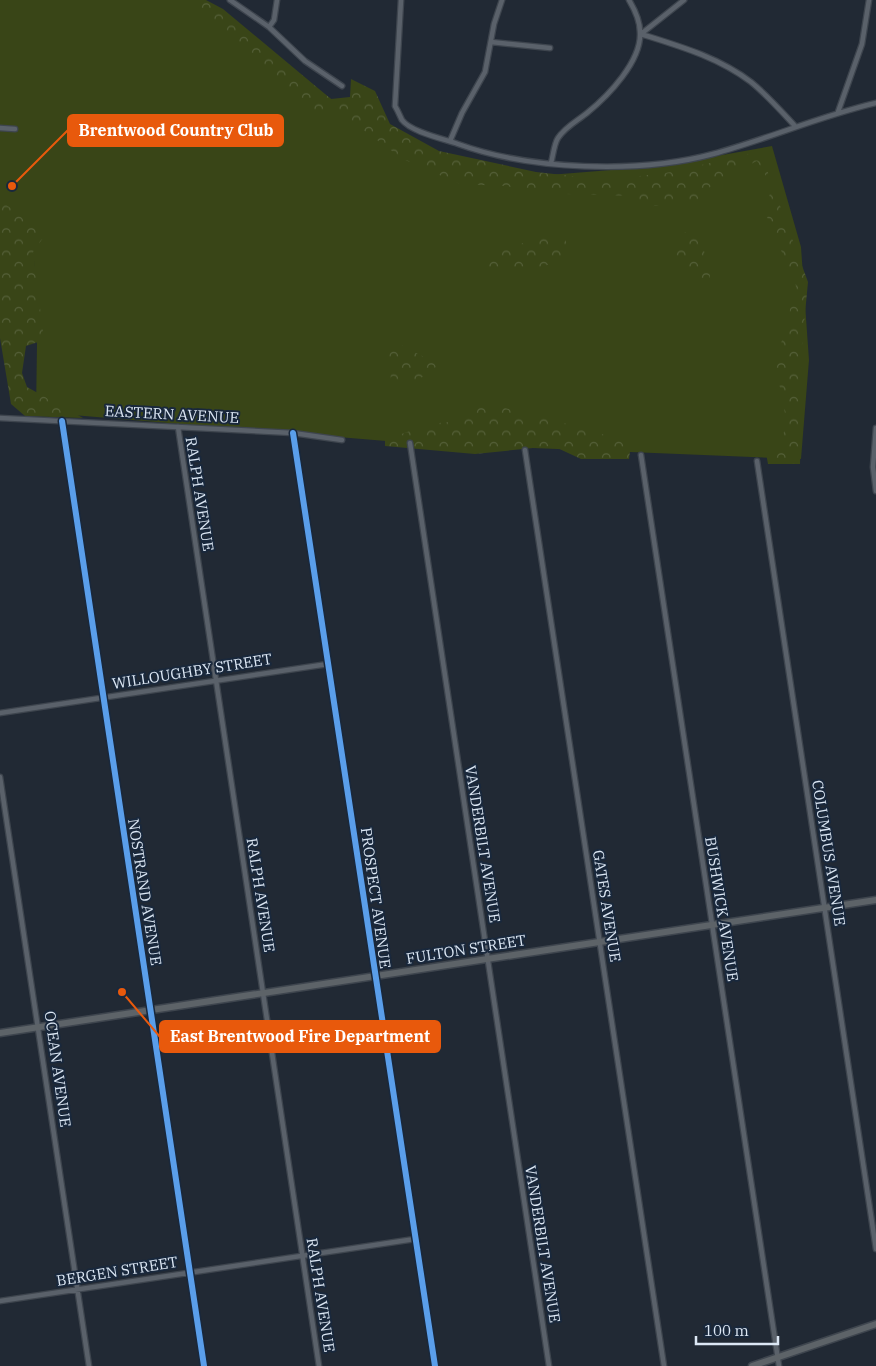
<svg xmlns="http://www.w3.org/2000/svg" width="876" height="1366" font-family="'IBM Plex Serif',serif">
	<defs>
		<pattern id="forest-crowns" width="20" height="18" patternUnits="userSpaceOnUse" patternTransform="scale(1.25)"><rect width="20" height="18" fill="#394517"/><path d="M2 6a3 3 0 1 1 6 0M12 15a3 3 0 1 1 6 0" fill="none" stroke="#556039"/></pattern>
	</defs>
	<rect width="100%" height="100%" fill="#212934"/>
	<!-- grass -->
	<path fill="#394517" d="M0 0H197L346 110 437 153 536 176 661 166 772 146 801 247 809 360 801 459 410 443 36 412 37 344 34 261 0 251Z"/>
	<!-- forest -->
	<path fill="url(#forest-crowns)" d="M179 0H206L223 9 331 99 350 97 351 79 375 91 390 124 439 151 536 172 608 180 672 172 760 151 808 282 802 345 800 464H768L766 453C802 435 777 393 776 363 775 351 783 341 786 330 791 315 789 300 796 286L765 212 772 186 757 161 715 182 697 200 647 207 634 196 564 194 505 186 460 184 403 159 348 119 325 111 309 113C281 82 252 55 219 28 206 18 195 6 179 0Z
		M0 201 37 225 43 238 33 252 44 340 26 346 22 373 27 387 83 418 25 416 11 404 0 338Z
		M693 230 700 235 710 274 709 284C694 285 677 264 668 254L669 249 681 243 684 233Z
		M546 235 565 238 569 254C542 275 509 268 476 267L480 258Z
		M390 339 439 365C423 376 410 391 391 379L389 364Z
		M493 405 587 429 631 444 629 459H581L553 446 475 454 385 446V440L429 424 459 421 479 406Z"/>
	<g fill="none" stroke-linecap="round" stroke-linejoin="round">
		<defs>
			<path id="street" d="M230 0 269 27 305 61 342 86
				M401 0 395 106C398 111 400 116 402 120 411 132 444 139 458 144 530 170 639 174 713 154 768 139 820 116 876 103
				M269 27 274 20 277 0
				M641 34C679 46 718 57 751 82 767 95 781 111 795 126
				M641 34 684 0
				M491 42 550 48
				M838 112 862 44 869 0
				M0 128 15 129
				M450 141 462 113 485 72 494 24 502 0
				M551 163C553 156 554 144 558 138 565 127 577 121 587 113 608 96 642 61 640 32 640 21 635 10 629 0
				M0 418 293 433 342 440
				M62 421 204 1366
				M178 427 319 1366
				M876 428 873 467 876 491
				M293 433 435 1366
				M410 443 549 1366
				M525 450 664 1366
				M641 455 779 1366
				M757 461 876 1249
				M0 713 328 664
				M0 777 89 1366
				M0 1301 415 1239"/>
			<path id="secondary" d="M0 1033 876 900
				M752 1366 876 1324"/>
		</defs>
		<!-- street casing -->
		<use href="#street" stroke="#3e454e" stroke-width="7"/>
		<!-- secondary casing -->
		<use href="#secondary" stroke="#3e454e" stroke-width="9"/>
		<!-- street -->
		<use href="#street" stroke="#5a616a" stroke-width="4.5"/>
		<!-- secondary -->
		<use href="#secondary" stroke="#5d6368" stroke-width="6"/>
		<defs>
			<path id="cycleway" d="M62 421 204 1366
				M293 433 435 1366"/>
		</defs>
		<!-- cycleway casing -->
		<use href="#cycleway" stroke="#19283c" stroke-width="9"/>
		<!-- cycleway -->
		<use href="#cycleway" stroke="#5a9eea" stroke-width="6"/>
	</g>
	<g text-anchor="middle" dominant-baseline="central" stroke-width="4" stroke-linejoin="round" paint-order="stroke">
		<!-- street labels -->
		<g font-size="15" fill="#dce7f4" stroke="#19283c">
			<text transform="translate(172 414) rotate(3)">EASTERN AVENUE</text>
			<text transform="translate(200 494) rotate(81)">RALPH AVENUE</text>
			<text transform="translate(192 671) rotate(-9)">WILLOUGHBY STREET</text>
			<text transform="translate(483 844) rotate(81)">VANDERBILT AVENUE</text>
			<text transform="translate(829 853) rotate(81)">COLUMBUS AVENUE</text>
			<text transform="translate(145 892) rotate(81)">NOSTRAND AVENUE</text>
			<text transform="translate(261 895) rotate(81)">RALPH AVENUE</text>
			<text transform="translate(376 898) rotate(82)">PROSPECT AVENUE</text>
			<text transform="translate(607 906) rotate(81)">GATES AVENUE</text>
			<text transform="translate(722 909) rotate(81)">BUSHWICK AVENUE</text>
			<text transform="translate(466 949) rotate(-9)">FULTON STREET</text>
			<text transform="translate(58 1069) rotate(82)">OCEAN AVENUE</text>
			<text transform="translate(543 1244) rotate(81)">VANDERBILT AVENUE</text>
			<text transform="translate(117 1271) rotate(-9)">BERGEN STREET</text>
			<text transform="translate(321 1295) rotate(81)">RALPH AVENUE</text>
		</g>
	</g>
	<!-- callouts -->
	<path fill="none" stroke="#e8590c" stroke-width="2" d="M12 186L68 130M122 992L160 1037"/>
	<g fill="#e8590c" stroke="#19283c" stroke-width="2">
		<circle cx="12" cy="186" r="5"/>
		<circle cx="122" cy="992" r="5"/>
	</g>
	<g fill="#e8590c" stroke="#e8590c" stroke-width="2">
		<rect x="68" y="115" width="215" height="31" rx="5"/>
		<rect x="160" y="1021" width="280" height="31" rx="5"/>
	</g>
	<g font-size="16" text-anchor="middle" font-weight="bold" fill="#fff">
		<text x="176" y="136">Brentwood Country Club</text>
		<text x="300" y="1042">East Brentwood Fire Department</text>
	</g>
	<!-- scale -->
	<path d="M696 1336v8h82v-8" fill="none" stroke="#dce7f4" stroke-width="2.5"/>
	<text x="704" y="1336" font-size="15" fill="#dce7f4" stroke="#19283c" stroke-width="4" paint-order="stroke">100 m</text>
</svg>
